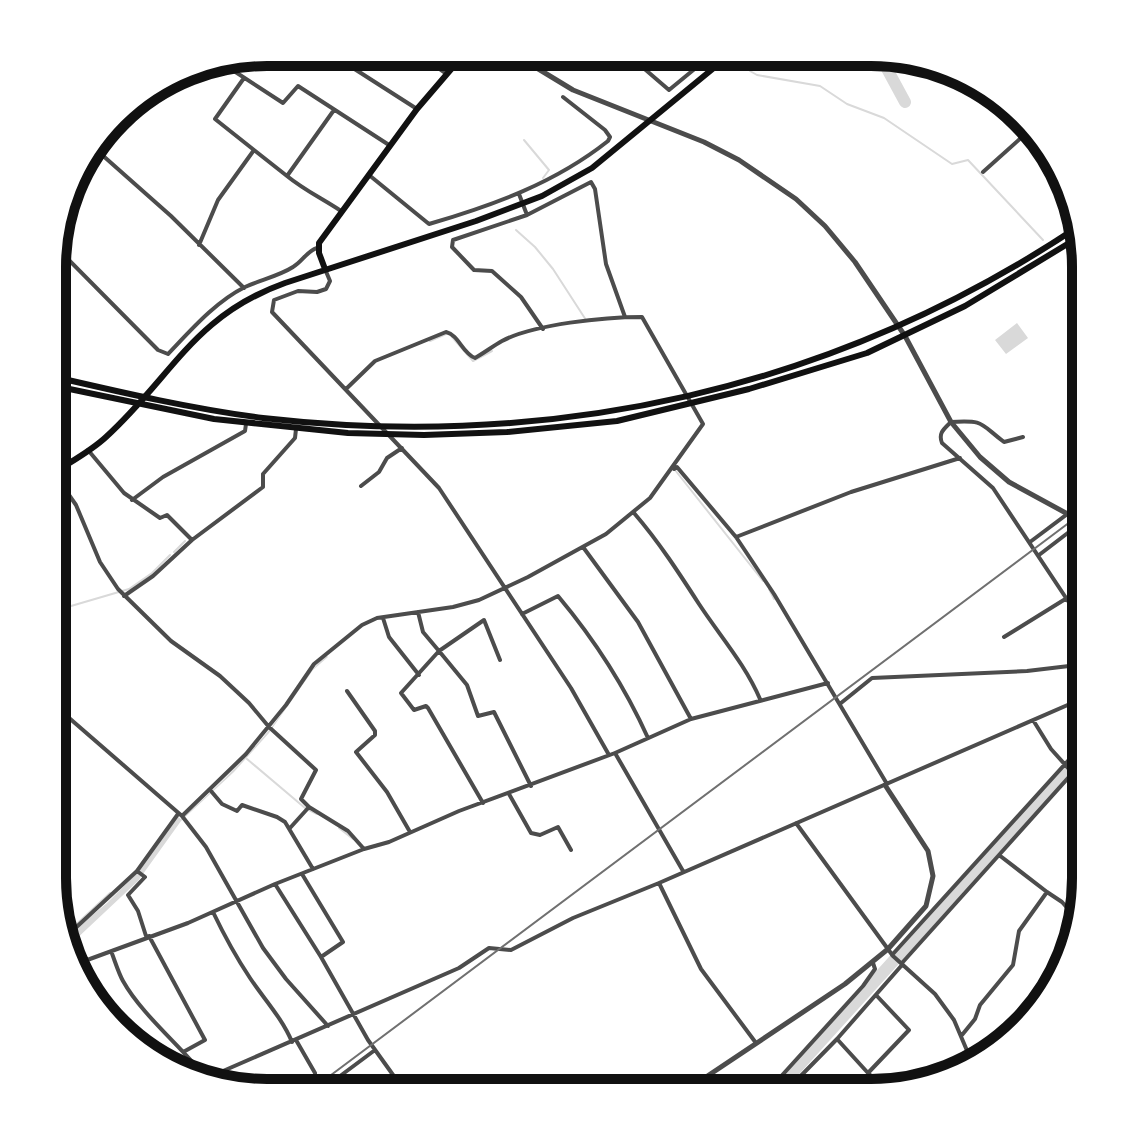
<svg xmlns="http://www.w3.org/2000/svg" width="1138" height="1145" font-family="'Space Grotesk',sans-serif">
	<rect width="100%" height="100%" fill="#fff"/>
	<!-- water -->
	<path fill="#d9d9d9" d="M1017 323 1028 338 1006 354 995 340Z
		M326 655 328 657 313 670 269 733 234 772 181 821 138 881 72 943 69 936 72 932 107 903 135 875 178 817 181 819C214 790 246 759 273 725 292 702 305 675 326 655Z"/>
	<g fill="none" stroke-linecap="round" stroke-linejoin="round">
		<!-- stream -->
		<path stroke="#d9d9d9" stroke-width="2" d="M750 71 757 75 820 86 847 104 884 118 952 164 968 160 1043 240
			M524 140 549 170 543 178
			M516 230 535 247 553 269 586 320
			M452 337 473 361 492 351
			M430 341 446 334
			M675 470 763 581
			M174 552 185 541
			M769 589 774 599
			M54 611 129 589 152 573 170 555
			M247 759 305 808 317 814
			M339 828 353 839
			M68 932 110 893"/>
		<!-- river -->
		<path stroke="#d9d9d9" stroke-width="12" d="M879 54 905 102
			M774 1093 1086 748"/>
		<!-- minor -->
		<path stroke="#4c4c4c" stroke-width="4" d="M328 52 417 109
			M416 52 445 73
			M626 53 669 90 714 53
			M217 60 283 103 298 86 389 145
			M244 78 215 119 254 150
			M977 80 1027 143 1055 172
			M92 146 171 216 244 288
			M983 172 1022 137
			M369 175 429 224C494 205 555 183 608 141L610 137 605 130 563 97
			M287 176C304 190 323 199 341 211
			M519 194 527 215
			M199 245 218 200 254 150 287 176 334 110
			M56 247 158 350 168 354C191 330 215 302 245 287 260 280 279 276 293 267 302 262 307 251 317 248
			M325 269 330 281 326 289 317 292 298 291 274 300 272 312 439 488 571 688 609 755
			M543 329 521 297 492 271 474 270 452 247 453 240 527 215 591 182 595 189 606 264 625 317
			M1023 437 1004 442C979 423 985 420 951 422 944 429 938 433 942 443L993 488 1086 628
			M88 450 124 493 160 518 167 515 192 540 153 576 124 596
			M674 469 677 467 736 537 774 594 887 784
			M55 475 76 505 100 562 118 589 171 641 220 676 249 703 269 727 316 770 301 799 309 807
			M361 486 379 472 387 458 402 448
			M132 500 163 477 245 431 246 424
			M634 513C659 542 679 573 699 604 720 636 745 664 760 699
			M1070 531 1086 536
			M736 537 851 492 960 458
			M192 540 263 487V474L295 438 296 429
			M1030 542 1086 500
			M583 547 638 622 691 719
			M1039 555 1086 519
			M418 612 423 632 439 651 484 620 500 660
			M522 614 558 596C594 639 625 687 648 738
			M383 618 389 637 419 675
			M1004 637 1067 598
			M347 691 375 731V735L356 752 387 792 410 832
			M841 703 872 678 1027 671 1086 664
			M53 704 182 816 206 847 263 948 286 979 328 1026
			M1033 720 1051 749 1086 788
			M615 753 683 871
			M211 791 222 804 237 811 242 805 277 817 285 822 313 869
			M509 794 531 833 540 835 558 827 571 850
			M483 803 428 708 426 706 414 710 401 693 439 651 467 685 478 716 494 712 531 786
			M182 816 246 754 286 705 314 664 362 625 377 618 453 607 479 600 528 577 606 534 650 498 703 424 642 317C605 317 534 324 502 341 493 346 484 353 475 358 462 353 459 335 446 332L375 361 346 389
			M796 823 893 956 935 994 954 1020 971 1060
			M290 828 309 807 348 831 364 849
			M137 871 145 877 128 895 138 911 146 936
			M659 883 701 969 756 1043
			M275 884 321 957 343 942 302 874
			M1047 892 999 855 1086 758
			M213 912C224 935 236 957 250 978 264 999 282 1018 292 1042
			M149 936 205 1040 185 1051
			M111 951C115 961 118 972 123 981 142 1015 182 1047 206 1078
			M892 955 1086 741
			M321 957 368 1040 406 1093
			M87 960 70 933 137 871 178 814
			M79 963 188 923 275 884 364 849 389 842 459 811 615 753 691 719 828 683
			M902 963 999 855
			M962 1035 975 1019 980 1005 1013 965 1019 931 1047 892 1062 902 1078 920
			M837 1039 868 1073 909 1030 876 995
			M296 1040 315 1073
			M868 1073 887 1092
			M207 1078 459 968 489 948 511 950 573 918 659 883 1086 697
			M798 1081 810 1093
			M327 1093 324 1088 375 1050
			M766 1093 863 986 875 969 873 963
			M784 1093 837 1039 902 965"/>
		<!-- tertiary -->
		<path stroke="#4c4c4c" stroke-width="5" d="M512 53 573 90 704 142 739 160 796 199 825 226 855 262 905 336 951 422 980 457 1009 482 1086 524
			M682 1093 845 984 888 949 926 906 933 876 928 851 885 785"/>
		<!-- secondary -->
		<path stroke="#111" stroke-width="6" d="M325 269 319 253V243L417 109 465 53
			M55 377C124 393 193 409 263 418 554 451 832 390 1076 228
			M55 386 214 419 348 433 424 435 507 432 617 421 749 389 867 353 965 306 1079 237
			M55 472C72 461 91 451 106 437 172 377 193 316 285 283L476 221 542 196 592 168 732 53"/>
		<!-- rail -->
		<path stroke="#707070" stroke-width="2" d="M307 1093 1086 510"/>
	</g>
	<!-- crop -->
	<path d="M0 0H1138V1145H0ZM267 66H871A201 201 0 0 1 1072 267V878A201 201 0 0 1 871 1079H267A201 201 0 0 1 66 878V267A201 201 0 0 1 267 66Z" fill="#fff" fill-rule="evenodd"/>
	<path fill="none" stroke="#111" stroke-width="10" d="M267 66H871A201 201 0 0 1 1072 267V878A201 201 0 0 1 871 1079H267A201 201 0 0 1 66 878V267A201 201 0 0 1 267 66Z"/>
</svg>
